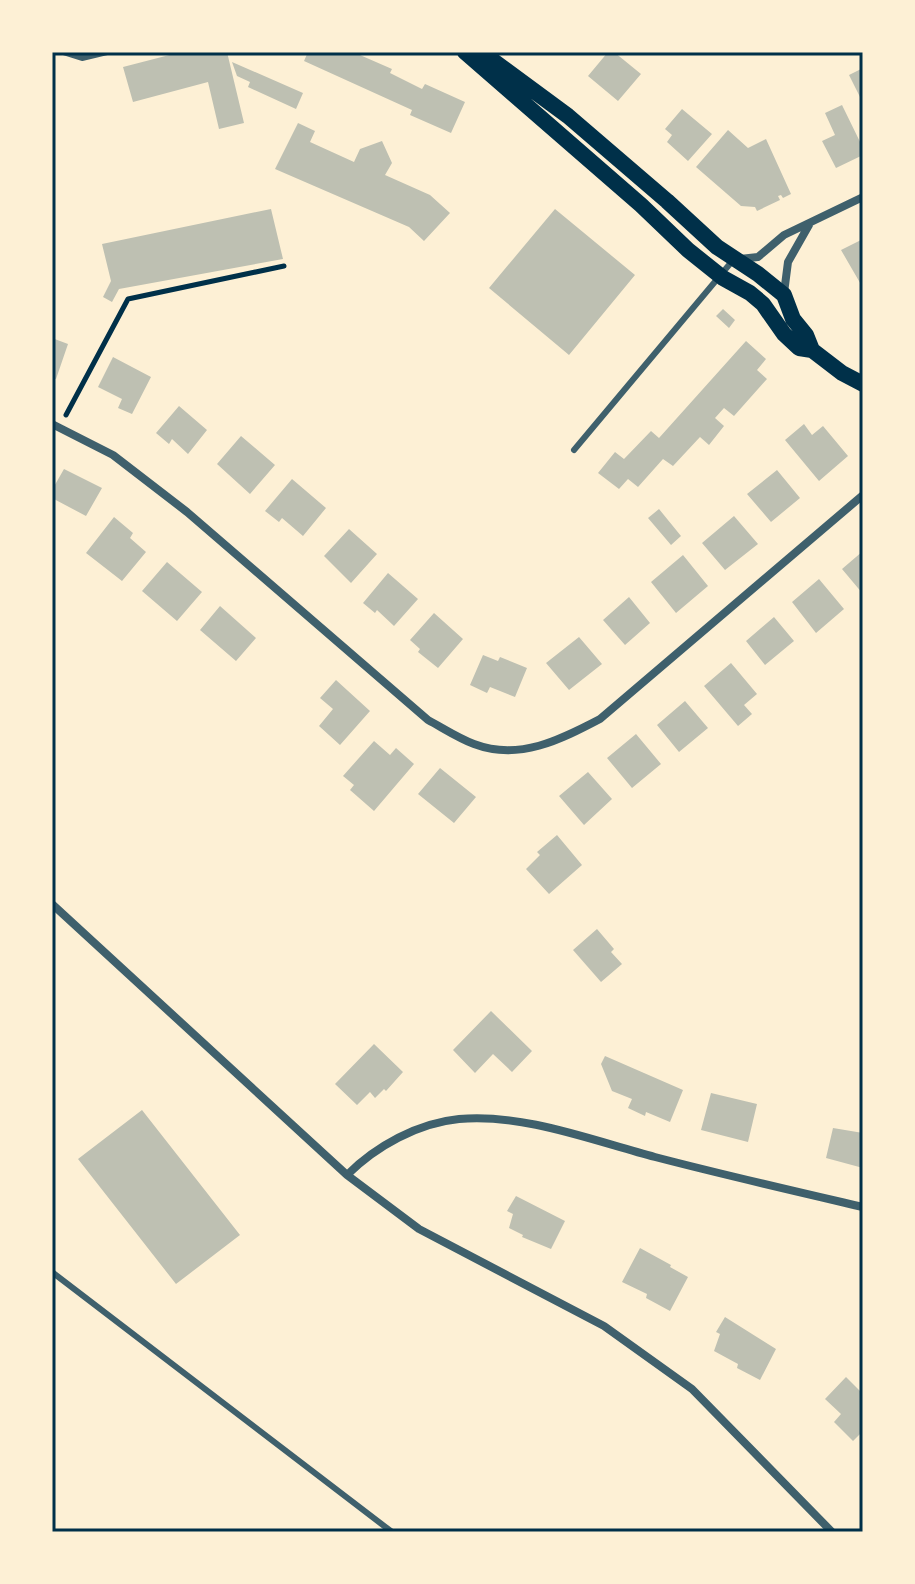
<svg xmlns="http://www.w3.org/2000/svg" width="915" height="1584" font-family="Commissioner,sans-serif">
	<rect width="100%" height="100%" fill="#fdf0d5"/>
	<!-- building -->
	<path fill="#bec0b2" d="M181 52H227L244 123 219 129 208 82 133 102 123 67Z
		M308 52H342L348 55 353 52 392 69 390 73 422 89 425 84 465 102 451 133 410 115 412 110 304 61Z
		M608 52H614L641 74 618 101 588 76Z
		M232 62 303 93 296 109 248 87 250 82 237 76Z
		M863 68V103L849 75Z
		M842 105 863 148V155L836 168 822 141 835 135 825 113Z
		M682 109 712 134 688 161 667 142 672 135 665 129Z
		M298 123 315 131 310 142 354 162 360 149 382 141 392 163 385 175 430 195 450 213 424 241 409 227 275 169Z
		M728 130 748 148 766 139 791 194 783 198 781 195 778 196 780 200 757 211 755 207 741 206 696 167Z
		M271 209 283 259 119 289 112 302 103 297 111 281 102 244Z
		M555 209 635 275 569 355 489 288Z
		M863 239V288L841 250Z
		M723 309 735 320 729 328 716 316Z
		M52 338 68 344 56 379 52 378Z
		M746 341 766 359 757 370 767 379 734 416 724 408 715 418 724 426 709 445 700 437 673 466 663 459 638 487 628 479 619 489 598 473 615 452 624 459 651 431 659 438Z
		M113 357 151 377 132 414 118 408 122 399 98 387Z
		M179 406 207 430 188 454 172 439 169 444 156 433Z
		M804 424 812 435 823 426 848 456 819 481 785 440Z
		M241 436 275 465 250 494 217 464Z
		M64 469 102 488 86 516 52 498V490Z
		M777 470 800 498 771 522 747 494Z
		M292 479 326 508 303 536 282 518 279 522 265 511Z
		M659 509 681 536 671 545 648 518Z
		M734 516 758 544 725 570 702 543Z
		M114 517 133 533 130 538 146 552 122 581 86 553Z
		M349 529 377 554 351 583 324 556Z
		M863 551V594L842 569Z
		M683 555 708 586 676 613 651 582Z
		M167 562 202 592 177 621 142 591Z
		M388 573 418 599 394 626 377 610 375 613 363 603Z
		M819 579 844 609 816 633 792 602Z
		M629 597 650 623 625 645 603 620Z
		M220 606 256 638 236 661 200 630Z
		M434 613 463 639 438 668 418 652 420 649 410 640Z
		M774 617 794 641 765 665 746 641Z
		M579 637 602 664 569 690 546 663Z
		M483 655 498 661 500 657 527 668 515 697 490 687 487 693 470 685Z
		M731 663 757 694 744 705 752 714 738 726 704 686Z
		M336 680 370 711 340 745 319 726 333 709 320 698Z
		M685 701 708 728 679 752 657 725Z
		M636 734 661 764 632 788 607 758Z
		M374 741 390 755 396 748 414 764 374 811 350 790 354 785 343 776Z
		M440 768 476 797 454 823 418 794Z
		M588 772 612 799 584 825 559 796Z
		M557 835 582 865 549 894 526 869 540 855 537 852Z
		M597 929 614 949 611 952 622 964 601 982 573 950Z
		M491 1011 532 1051 512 1072 493 1054 475 1073 453 1050Z
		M374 1044 403 1072 386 1091 384 1089 375 1098 370 1092 357 1105 335 1084Z
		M605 1056 683 1090 670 1122 646 1112 645 1116 628 1108 632 1099 612 1091 601 1064Z
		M711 1093 757 1104 748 1142 701 1130Z
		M142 1110 240 1235 176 1284 78 1159Z
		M833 1128 863 1133V1168L826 1158Z
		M516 1196 565 1221 551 1249 522 1237 523 1235 509 1228 513 1214 507 1211Z
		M640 1248 671 1265 670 1267 688 1277 670 1311 646 1298 647 1294 622 1282Z
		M725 1317 776 1349 760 1380 737 1368 738 1364 714 1351 720 1334 716 1332Z
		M846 1377 863 1394V1431L853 1441 834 1422 841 1414 825 1399Z"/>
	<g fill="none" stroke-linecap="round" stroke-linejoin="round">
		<!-- path -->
		<path stroke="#003049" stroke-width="5" d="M66 415 128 299 284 266"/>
		<!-- service -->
		<path stroke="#3f606c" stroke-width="6" d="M63 52 82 58 107 52
			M574 450 734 259
			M52 1272 392 1532"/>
		<!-- minor -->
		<path stroke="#3f606c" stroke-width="8" d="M740 259 758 257 784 235 863 197
			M784 293 788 262 809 225
			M52 424 113 455 187 512 428 720C443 728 458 738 474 744 519 761 560 740 600 719L863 495
			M52 904 347 1175 419 1229 604 1326 692 1389 832 1532
			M347 1175C376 1146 418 1123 459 1119 523 1113 594 1141 655 1157 724 1175 794 1191 863 1207"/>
		<!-- secondary -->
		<path stroke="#003049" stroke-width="16" d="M465 52 641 205 688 250 723 278 750 293 763 304 784 334 799 348 812 350 842 373 863 384
			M486 52 492 60 568 116 667 201 717 247 758 274 784 295 793 319 806 335 812 350"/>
	</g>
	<!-- border -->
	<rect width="915" height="1584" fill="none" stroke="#fdf0d5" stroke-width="108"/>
	<rect x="54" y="54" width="807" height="1476" fill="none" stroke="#003049" stroke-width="3"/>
</svg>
